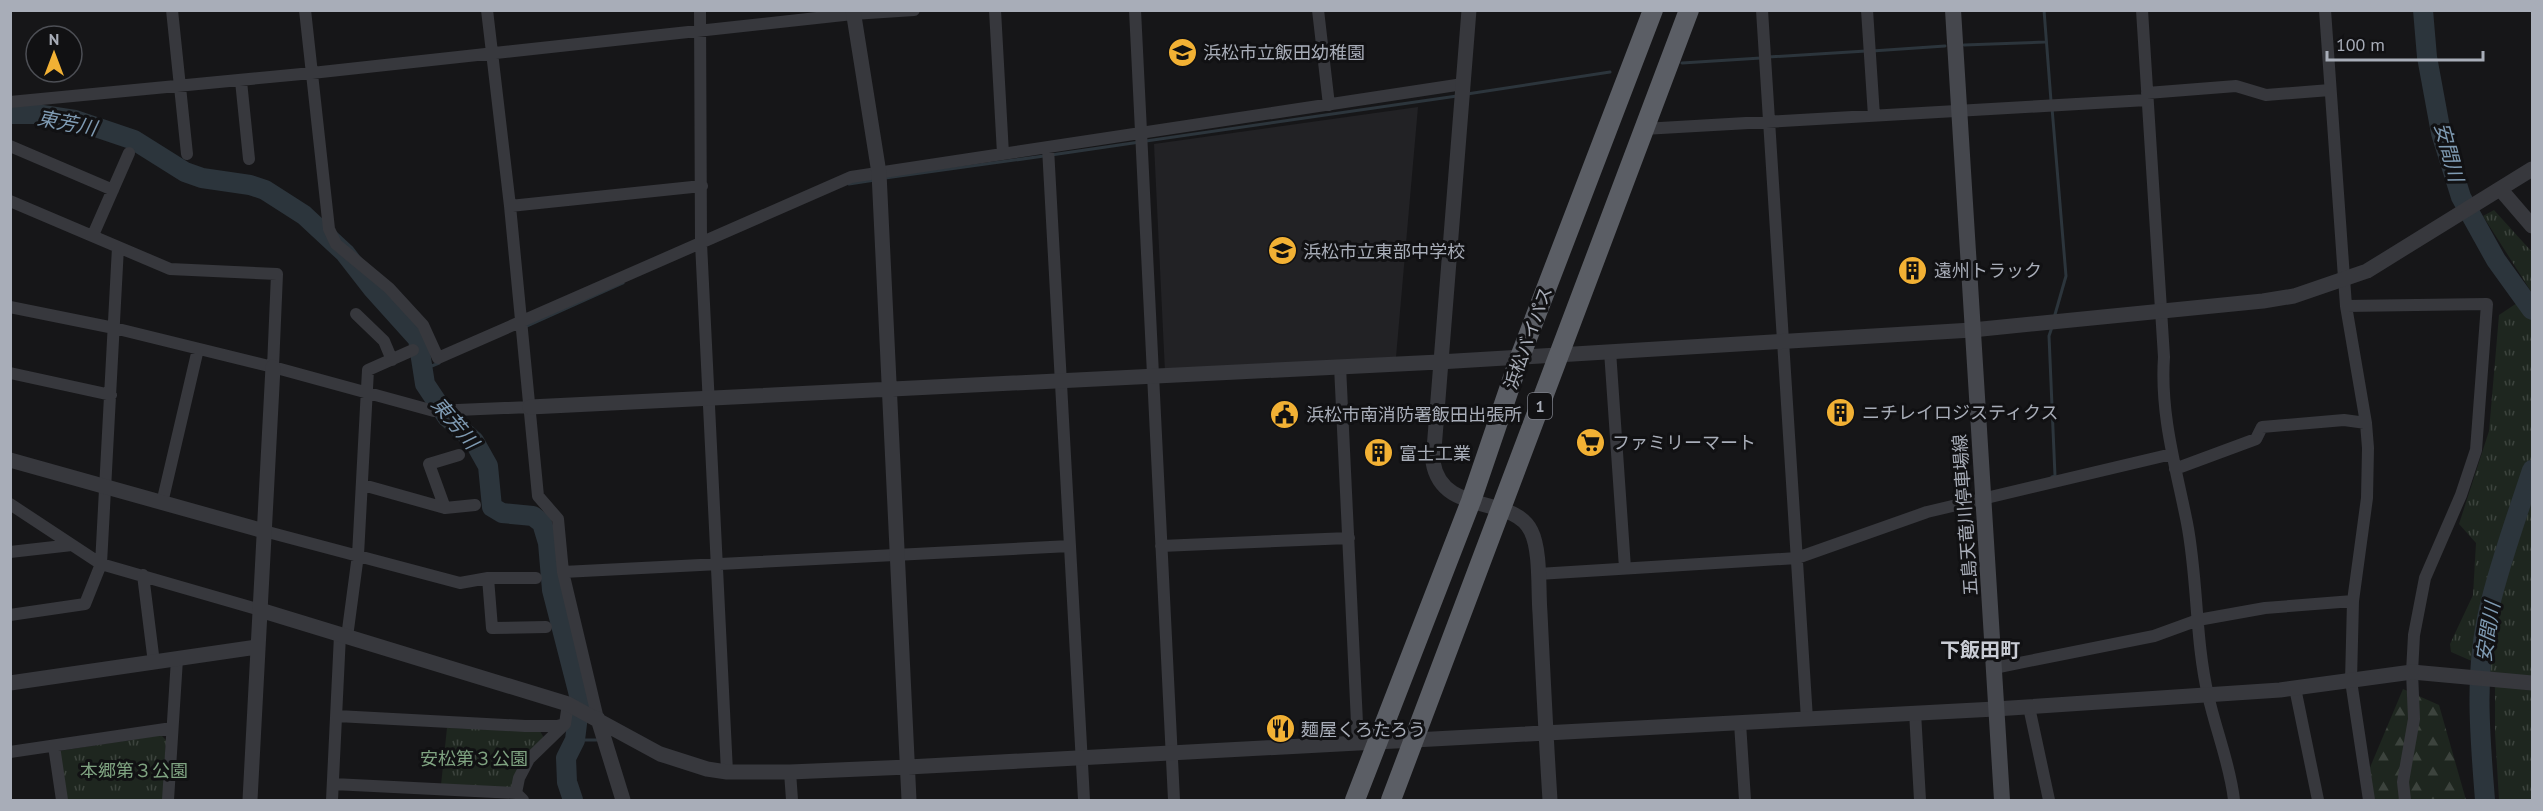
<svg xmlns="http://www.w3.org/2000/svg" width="2543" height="811" font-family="'PT Sans','Noto Sans JP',sans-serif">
	<defs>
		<pattern id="forest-firs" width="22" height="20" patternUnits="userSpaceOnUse" patternTransform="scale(1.5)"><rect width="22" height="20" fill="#1e261f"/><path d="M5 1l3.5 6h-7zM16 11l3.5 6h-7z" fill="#3c433d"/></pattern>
		<pattern id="park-tufts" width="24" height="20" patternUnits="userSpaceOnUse" patternTransform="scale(1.5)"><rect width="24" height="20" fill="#1e261f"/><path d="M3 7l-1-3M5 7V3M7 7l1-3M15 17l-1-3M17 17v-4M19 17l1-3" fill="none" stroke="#3c433d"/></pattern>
	</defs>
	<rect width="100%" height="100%" fill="#161618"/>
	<!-- built -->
	<path fill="#222225" d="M1418 107 1396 357 1165 372 1154 144Z"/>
	<!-- forest -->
	<path fill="url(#forest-firs)" d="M2403 689 2439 705 2466 800H2372L2366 777Z"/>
	<!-- park -->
	<path fill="url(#park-tufts)" d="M2494 210 2532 252V293L2483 216Z
		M2532 293V800H2499L2495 733V683L2474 662 2451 652 2450 644 2473 595 2476 543 2459 524 2489 431 2499 315Z
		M447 728 540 731 544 738 512 789 441 785Z
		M161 735 166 740 163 800H67L59 751Z"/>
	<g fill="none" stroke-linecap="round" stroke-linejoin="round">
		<!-- stream -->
		<path stroke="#2c353c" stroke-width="3" d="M2044 10 2051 101
			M1964 45 2045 42
			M1872 51 1945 46
			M1768 57 1866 51
			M1682 63 1761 58
			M1467 94 1610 72
			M2052 108 2066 276 2054 318
			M1146 141 1457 96
			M1051 155 1140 142
			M885 178 1044 156
			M849 184 875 180
			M525 327 623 283
			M2052 327 2049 336 2055 476 2052 477
			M422 370 439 363
			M575 740H597"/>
		<!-- river -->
		<path stroke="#2c353c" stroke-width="20" d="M2423 10 2427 57 2441 133 2461 197 2496 260 2532 310
			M10 114H36L75 120 134 140 185 172 202 178 250 185 265 190 304 215 345 253 373 289 418 339 425 384 447 417 474 441 488 466 492 507 502 513 533 516 542 523 548 543 552 590 580 699 575 740 566 758 567 782 573 800
			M2485 800C2480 737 2474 672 2489 609 2500 562 2517 516 2532 470"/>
		<!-- minor -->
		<path stroke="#37383d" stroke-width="12" d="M172 10 187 154
			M305 10 329 229 336 244 389 288 423 325 438 358 851 177 1463 84
			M487 10 510 206 538 496 558 519 563 572 598 719
			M700 10 701 243 727 772
			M995 10 1003 154
			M1135 10 1174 800
			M1318 10 1329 105
			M1762 10 1807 719
			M1867 10 1874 116
			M2142 10 2164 357C2160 414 2176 468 2187 523 2198 580 2195 639 2208 695 2216 731 2230 764 2234 800
			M2325 10 2346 306 2366 423 2368 448 2367 498 2353 601 2351 681 2369 800
			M241 81 249 159
			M2147 93 2236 86 2266 95 2330 90
			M10 102 312 73 853 14 914 10
			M1643 129 2147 100
			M10 146 113 190
			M1048 148 1084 800
			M10 201 170 269 277 274 273 367
			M510 206 702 186
			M93 235 129 153
			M2346 306 2487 304 2476 450 2461 495 2425 578 2414 635 2412 672 2414 719 2403 782 2405 800
			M10 307 114 328 273 367 434 411 530 407
			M356 314 384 341 392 360
			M1610 351 1625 568
			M1340 366 1358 744
			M10 373 111 395
			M2175 469 2256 439 2262 427 2344 420 2366 423
			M363 485 445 508 475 505
			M162 503 198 349
			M10 504 101 564 260 610
			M445 508 429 464 459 455
			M264 531 460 583 488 578H536
			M1161 546 1349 538
			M10 552 72 545
			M563 572 1070 546
			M1538 574 1797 558 1927 512 2172 454
			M143 575 154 663
			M488 578 492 628 546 627
			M10 615 85 604 101 564 118 247
			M347 637 358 555 368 370 413 350
			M1994 668 2154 636 2198 620 2265 608 2353 601
			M2295 688 2318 800
			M2029 707 2049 800
			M1915 712 1920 800
			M337 716 525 726H557L565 724
			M1740 723 1745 800
			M54 746 62 800
			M10 752 172 728
			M790 772 792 800
			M333 784 516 793 523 800
			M516 793 519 778 529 759 565 724 568 704
			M168 800 177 659
			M332 800 340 635"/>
		<!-- tertiary -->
		<path stroke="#37383d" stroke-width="15" d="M853 10 879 173 909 800
			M1469 10 1433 462C1442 517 1513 494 1531 531 1541 551 1538 590 1540 613 1543 676 1546 738 1550 800
			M2501 190 2532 226
			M530 407 1439 362 1972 330 2263 301 2294 296 2367 271 2532 169
			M10 460 264 531
			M260 610 568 704 660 754 707 769 727 772H790L908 767 1995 709 2280 690 2412 672 2532 683
			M10 683 257 647
			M598 719 623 800
			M250 800 273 367"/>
		<!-- secondary -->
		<path stroke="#45474d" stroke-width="16" d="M1953 10 2002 800"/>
		<!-- trunk -->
		<path stroke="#5b5e65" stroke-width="20" d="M1355 800 1471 501 1520 357 1653 10
			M1391 800 1689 10"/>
	</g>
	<!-- icons -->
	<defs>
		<symbol id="school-disc" viewBox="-11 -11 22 22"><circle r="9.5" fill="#f2b134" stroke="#111113"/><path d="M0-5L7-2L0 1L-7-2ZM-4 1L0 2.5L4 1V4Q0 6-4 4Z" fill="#111"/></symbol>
		<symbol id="building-disc" viewBox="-11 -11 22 22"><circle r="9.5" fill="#f2b134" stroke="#111113"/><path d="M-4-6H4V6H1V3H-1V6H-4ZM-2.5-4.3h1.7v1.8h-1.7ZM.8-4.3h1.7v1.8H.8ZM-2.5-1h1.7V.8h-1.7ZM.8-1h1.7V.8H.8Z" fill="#111"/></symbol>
		<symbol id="civic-disc" viewBox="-11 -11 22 22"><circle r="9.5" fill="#f2b134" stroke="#111113"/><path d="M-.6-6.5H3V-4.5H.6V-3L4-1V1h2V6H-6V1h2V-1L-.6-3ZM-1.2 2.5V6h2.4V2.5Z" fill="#111"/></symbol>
		<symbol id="supermarket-disc" viewBox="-11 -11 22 22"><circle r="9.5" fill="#f2b134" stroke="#111113"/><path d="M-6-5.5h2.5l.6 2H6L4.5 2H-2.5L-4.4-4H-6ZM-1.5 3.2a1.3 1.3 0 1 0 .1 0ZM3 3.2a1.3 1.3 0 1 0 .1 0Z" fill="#111"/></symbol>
		<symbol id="restaurant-disc" viewBox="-11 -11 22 22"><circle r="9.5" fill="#f2b134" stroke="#111113"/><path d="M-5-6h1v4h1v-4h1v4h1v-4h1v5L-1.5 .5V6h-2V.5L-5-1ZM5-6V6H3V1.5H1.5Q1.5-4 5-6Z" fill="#111"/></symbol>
	</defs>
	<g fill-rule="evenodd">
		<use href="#school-disc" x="1166" y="36" width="33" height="33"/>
		<use href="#school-disc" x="1266" y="234" width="33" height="33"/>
		<use href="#building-disc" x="1896" y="254" width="33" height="33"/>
		<use href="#building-disc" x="1824" y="396" width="33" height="33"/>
		<use href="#civic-disc" x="1268" y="398" width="33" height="33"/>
		<use href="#supermarket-disc" x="1574" y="426" width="33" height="33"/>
		<use href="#building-disc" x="1362" y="436" width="33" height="33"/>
		<use href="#restaurant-disc" x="1264" y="712" width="33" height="33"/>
	</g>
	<g text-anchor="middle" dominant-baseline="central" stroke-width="6" stroke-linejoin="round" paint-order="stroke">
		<!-- shield labels -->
		<rect fill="#111113" stroke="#7b7e86" stroke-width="1.5" x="1528" y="393" width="24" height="26" rx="4.5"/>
		<g font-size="16" font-weight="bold" fill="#a8adb8">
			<text x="1540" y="406">1</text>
		</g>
		<!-- poi labels -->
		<g font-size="18" fill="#a8adb8" stroke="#111113" text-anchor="start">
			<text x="1203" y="52">浜松市立飯田幼稚園</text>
			<text x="1303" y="251">浜松市立東部中学校</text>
			<text x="1934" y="270">遠州トラック</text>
			<text x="1862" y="412">ニチレイロジスティクス</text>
			<text x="1306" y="414">浜松市南消防署飯田出張所</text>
			<text x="1612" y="442">ファミリーマート</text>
			<text x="1399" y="453">富士工業</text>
			<text x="1301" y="729">麺屋くろたろう</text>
		</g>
		<!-- street labels -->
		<g font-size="18" fill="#a8adb8" stroke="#111113">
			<text transform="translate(1528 338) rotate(-70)">浜松バイパス</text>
			<text transform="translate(1965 515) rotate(-94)">五島天竜川停車場線</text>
		</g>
		<!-- park labels -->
		<g font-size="18" fill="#7fa381" stroke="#111113">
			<text x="474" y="758">安松第３公園</text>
			<text x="134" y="770">本郷第３公園</text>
		</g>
		<!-- water labels -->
		<g font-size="20" font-style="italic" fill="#7f9bb3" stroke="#111113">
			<text transform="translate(67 123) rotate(11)">東芳川</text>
			<text transform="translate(2449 152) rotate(75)">安間川</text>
			<text transform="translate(455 423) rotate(50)">東芳川</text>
			<text transform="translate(2488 632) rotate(-81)">安間川</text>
		</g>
		<!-- neighbourhood labels -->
		<g font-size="20" font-weight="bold" fill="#c9ccd4" stroke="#111113">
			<text x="1980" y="650">下飯田町</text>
		</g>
	</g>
	<!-- border -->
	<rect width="2543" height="811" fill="none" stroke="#a8adb8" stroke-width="24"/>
	<!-- north arrow -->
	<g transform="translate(54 54)"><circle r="28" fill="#111113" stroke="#4d4f55" stroke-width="1.5"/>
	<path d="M0-4.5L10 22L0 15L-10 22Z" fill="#f2b134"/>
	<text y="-9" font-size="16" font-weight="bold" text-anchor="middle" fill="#a8adb8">N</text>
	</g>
	<!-- scale -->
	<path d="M2327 51v9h156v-9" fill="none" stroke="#a8adb8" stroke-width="3"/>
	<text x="2336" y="51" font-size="18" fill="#a8adb8" stroke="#111113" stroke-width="4.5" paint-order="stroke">100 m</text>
</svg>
